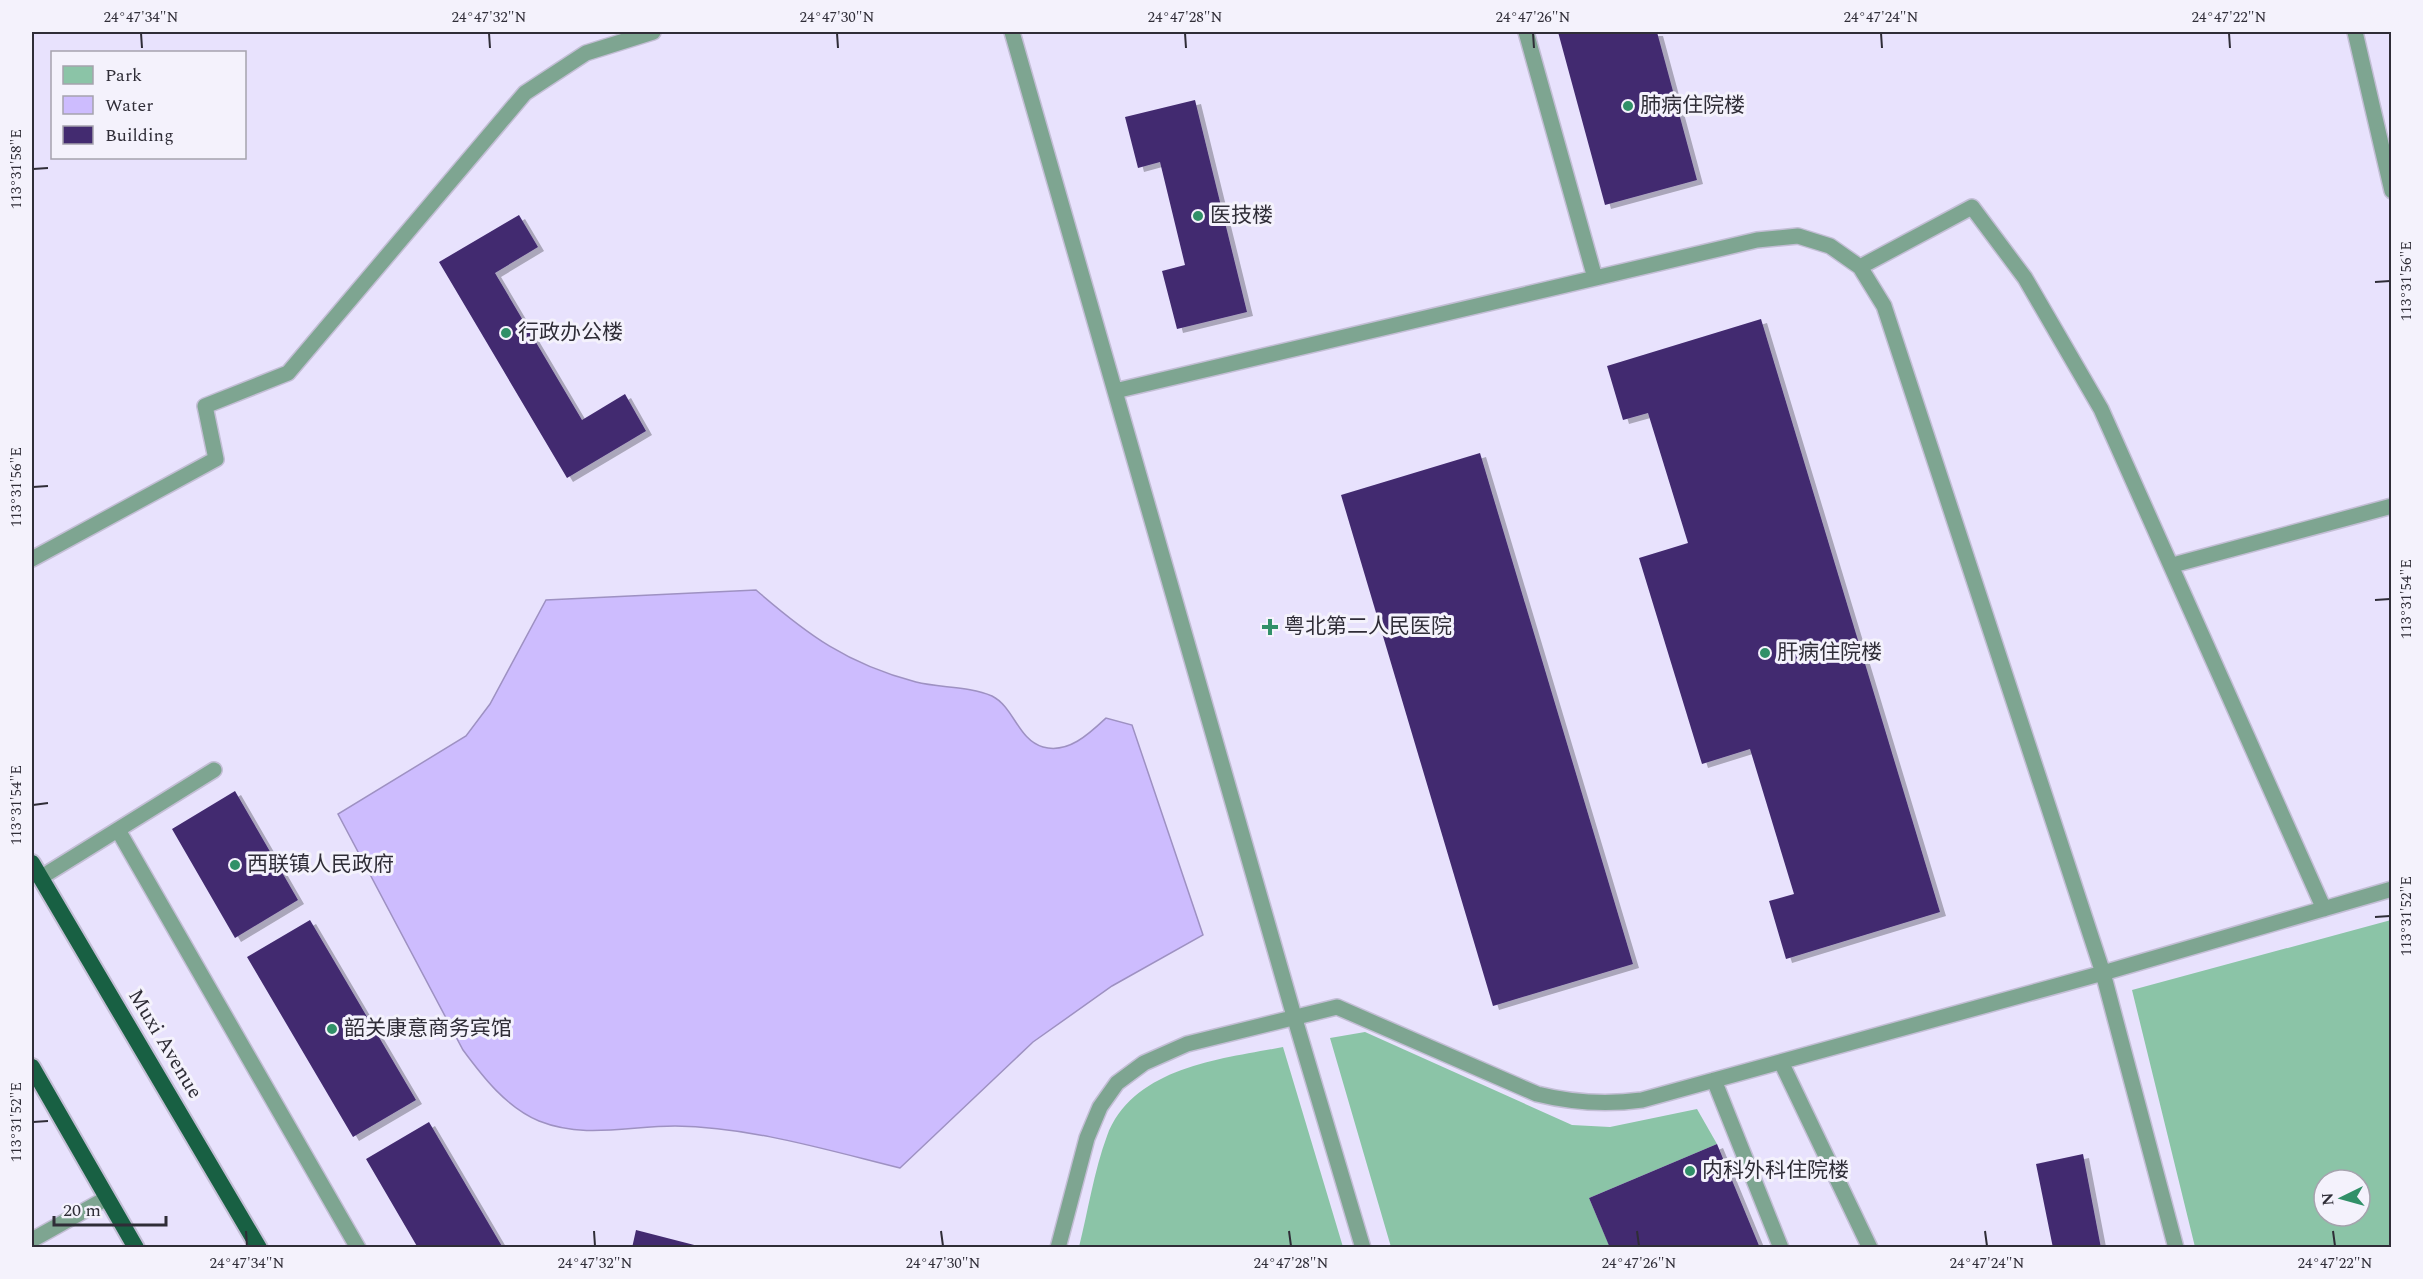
<svg xmlns="http://www.w3.org/2000/svg" width="2423" height="1279" font-family="Spectral,'Noto Sans SC',serif">
	<defs>
		<filter id="shadow"><feDropShadow dx="6" dy="4" stdDeviation="0" flood-color="#0004"/></filter>
	</defs>
	<rect width="100%" height="100%" fill="#e8e2fd"/>
	<!-- green -->
	<path fill="#8bc4a7" fill-rule="evenodd" d="M2391 920V1247H2195L2132 990ZM2324 1180H2360V1216H2324Z
		M1365 1032 1572 1125 1610 1127 1697 1109 1717 1144 1589 1198 1610 1247H1391L1330 1038Z
		M1283 1047 1343 1247H1079C1088 1211 1094 1171 1107 1136 1133 1067 1221 1059 1283 1047Z"/>
	<!-- water -->
	<path fill="#cdbcfe" stroke="#9e91c2" stroke-width="1.5" d="M756 590C808 635 847 664 916 682 940 688 969 686 992 696 1014 707 1018 740 1043 747 1068 754 1089 734 1106 718L1132 725 1203 935 1112 986 1033 1042 900 1168C827 1150 751 1127 675 1126 629 1126 584 1139 539 1121 506 1107 483 1077 463 1050L338 814 466 736 490 704 546 600Z"/>
	<!-- building -->
	<path fill="#432b70" filter="url(#shadow)" d="M1558 32H1657L1697 180 1605 205Z
		M1195 100 1247 312 1177 329 1162 271 1185 265 1160 162 1138 168 1125 117Z
		M519 215 538 247 495 273 582 420 625 394 646 431 567 478 439 262Z
		M1761 319 1940 912 1786 959 1769 901 1794 894 1750 749 1702 764 1639 558 1688 543 1648 413 1623 420 1607 366Z
		M1480 453 1633 964 1493 1006 1341 495Z
		M235 791 298 900 235 938 172 829Z
		M310 920 416 1100 353 1137 247 957Z
		M429 1122 503 1248H418L366 1159Z
		M1717 1144 1760 1248H1610L1589 1198Z
		M2083 1154 2101 1248H2053L2036 1164Z
		M636 1230 702 1247V1248H632Z"/>
	<g fill="none" stroke-linecap="round" stroke-linejoin="round">
		<defs>
			<path id="service" d="M1012 32 1294 1016 1363 1248
				M1526 32 1595 278
				M2355 32 2392 191
				M1860 267 1972 207 2025 278 2101 409 2324 909
				M1115 391 1757 240 1798 236 1830 246 1860 267 1884 306 2103 973 2176 1248
				M32 559 216 459 205 406 288 373 525 93 586 53 653 32
				M2173 565 2392 506
				M118 830 358 1248
				M40 878 214 770
				M1781 1062 1870 1248
				M1714 1080 1781 1248
				M32 1240 107 1198
				M1058 1248 1087 1138 1100 1107 1117 1083 1144 1063 1187 1044 1337 1007 1537 1094C1573 1103 1605 1105 1642 1100L2103 973 2392 889"/>
			<path id="trunk" d="M32 863 259 1248
				M32 1067 136 1248"/>
		</defs>
		<!-- service casing -->
		<use href="#service" stroke="#c3bed5" stroke-width="18"/>
		<!-- trunk casing -->
		<use href="#trunk" stroke="#c3bed5" stroke-width="20"/>
		<!-- service -->
		<use href="#service" stroke="#7ea591" stroke-width="15"/>
		<!-- trunk -->
		<use href="#trunk" stroke="#186043" stroke-width="16"/>
	</g>
	<!-- ticks -->
	<path fill="none" stroke="#2f2d37" stroke-width="2" d="M141 33 142 48M489 33 490 48M837 33 838 48M1185 33 1186 48M1533 33 1534 48M1881 33 1882 48M2229 33 2230 48M33 169 48 168M2375 282 2390 281M33 487 48 486M2375 600 2390 599M33 805 48 803M2375 917 2390 916M33 1122 48 1121M246 1231 247 1246M594 1231 595 1246M941 1231 943 1246M1289 1231 1291 1246M1637 1231 1639 1246M1985 1231 1987 1246M2333 1231 2335 1246"/>
	<!-- markers -->
	<g fill="#319068" stroke="#f4f2fc" stroke-width="2">
		<circle cx="1628" cy="106" r="6"/>
		<circle cx="1198" cy="216" r="6"/>
		<circle cx="506" cy="333" r="6"/>
		<path d="M1267 618h6v6h6v6h-6v6h-6v-6h-6v-6h6z"/>
		<circle cx="1765" cy="653" r="6"/>
		<circle cx="235" cy="865" r="6"/>
		<circle cx="332" cy="1029" r="6"/>
		<circle cx="1690" cy="1171" r="6"/>
	</g>
	<g text-anchor="middle" dominant-baseline="central" stroke-width="6" stroke-linejoin="round" paint-order="stroke">
		<!-- poi labels -->
		<g font-size="21" fill="#2f2d37" stroke="#f4f2fc" text-anchor="start">
			<text x="1640" y="106">肺病住院楼</text>
			<text x="1210" y="216">医技楼</text>
			<text x="518" y="333">行政办公楼</text>
			<text x="1284" y="627">粤北第二人民医院</text>
			<text x="1777" y="653">肝病住院楼</text>
			<text x="247" y="865">西联镇人民政府</text>
			<text x="344" y="1029">韶关康意商务宾馆</text>
			<text x="1702" y="1171">内科外科住院楼</text>
		</g>
		<!-- street labels -->
		<g font-size="21" fill="#2f2d37" stroke="#f4f2fc">
			<text transform="translate(165 1044) rotate(59)">Muxi Avenue</text>
		</g>
	</g>
	<!-- border -->
	<rect width="2423" height="1279" fill="none" stroke="#f4f2fc" stroke-width="66"/>
	<!-- legend -->
	<rect x="51" y="51" width="195" height="108" fill="#f4f2fc" stroke="#a5a3ad" stroke-width="1.5"/>
	<rect x="63" y="66" width="30" height="18" fill="#8bc4a7" stroke="#a5a3ad" stroke-width="1.5"/>
	<text x="105" y="81" font-size="18" fill="#2f2d37">Park</text>
	<rect x="63" y="96" width="30" height="18" fill="#cdbcfe" stroke="#a5a3ad" stroke-width="1.5"/>
	<text x="105" y="111" font-size="18" fill="#2f2d37">Water</text>
	<rect x="63" y="126" width="30" height="18" fill="#432b70" stroke="#a5a3ad" stroke-width="1.5"/>
	<text x="105" y="141" font-size="18" fill="#2f2d37">Building</text>
	<!-- north arrow -->
	<g transform="translate(2342 1198) rotate(265)"><circle r="28" fill="#f4f2fc" stroke="#a5a3ad" stroke-width="1.5"/>
	<path d="M0-4.5L10 22L0 15L-10 22Z" fill="#319068"/>
	<text y="-9" font-size="16" font-weight="bold" text-anchor="middle" fill="#2f2d37">N</text>
	</g>
	<!-- scale -->
	<path d="M54 1216v9h112v-9" fill="none" stroke="#2f2d37" stroke-width="3"/>
	<text x="63" y="1216" font-size="18" fill="#2f2d37" stroke="#f4f2fc" stroke-width="4.5" paint-order="stroke">20 m</text>
	<rect x="33" y="33" width="2357" height="1213" fill="none" stroke="#2f2d37" stroke-width="2"/>
	<g font-size="15" text-anchor="middle" fill="#2f2d37">
		<text x="141" y="22">24°47'34"N</text>
		<text x="489" y="22">24°47'32"N</text>
		<text x="837" y="22">24°47'30"N</text>
		<text x="1185" y="22">24°47'28"N</text>
		<text x="1533" y="22">24°47'26"N</text>
		<text x="1881" y="22">24°47'24"N</text>
		<text x="2229" y="22">24°47'22"N</text>
		<text transform="translate(16 169) rotate(-90)" y="5">113°31'58"E</text>
		<text transform="translate(2406 281) rotate(-90)" y="5">113°31'56"E</text>
		<text transform="translate(16 487) rotate(-90)" y="5">113°31'56"E</text>
		<text transform="translate(2406 599) rotate(-90)" y="5">113°31'54"E</text>
		<text transform="translate(16 805) rotate(-90)" y="5">113°31'54"E</text>
		<text transform="translate(2406 916) rotate(-90)" y="5">113°31'52"E</text>
		<text transform="translate(16 1122) rotate(-90)" y="5">113°31'52"E</text>
		<text x="247" y="1268">24°47'34"N</text>
		<text x="595" y="1268">24°47'32"N</text>
		<text x="943" y="1268">24°47'30"N</text>
		<text x="1291" y="1268">24°47'28"N</text>
		<text x="1639" y="1268">24°47'26"N</text>
		<text x="1987" y="1268">24°47'24"N</text>
		<text x="2335" y="1268">24°47'22"N</text>
	</g>
</svg>
